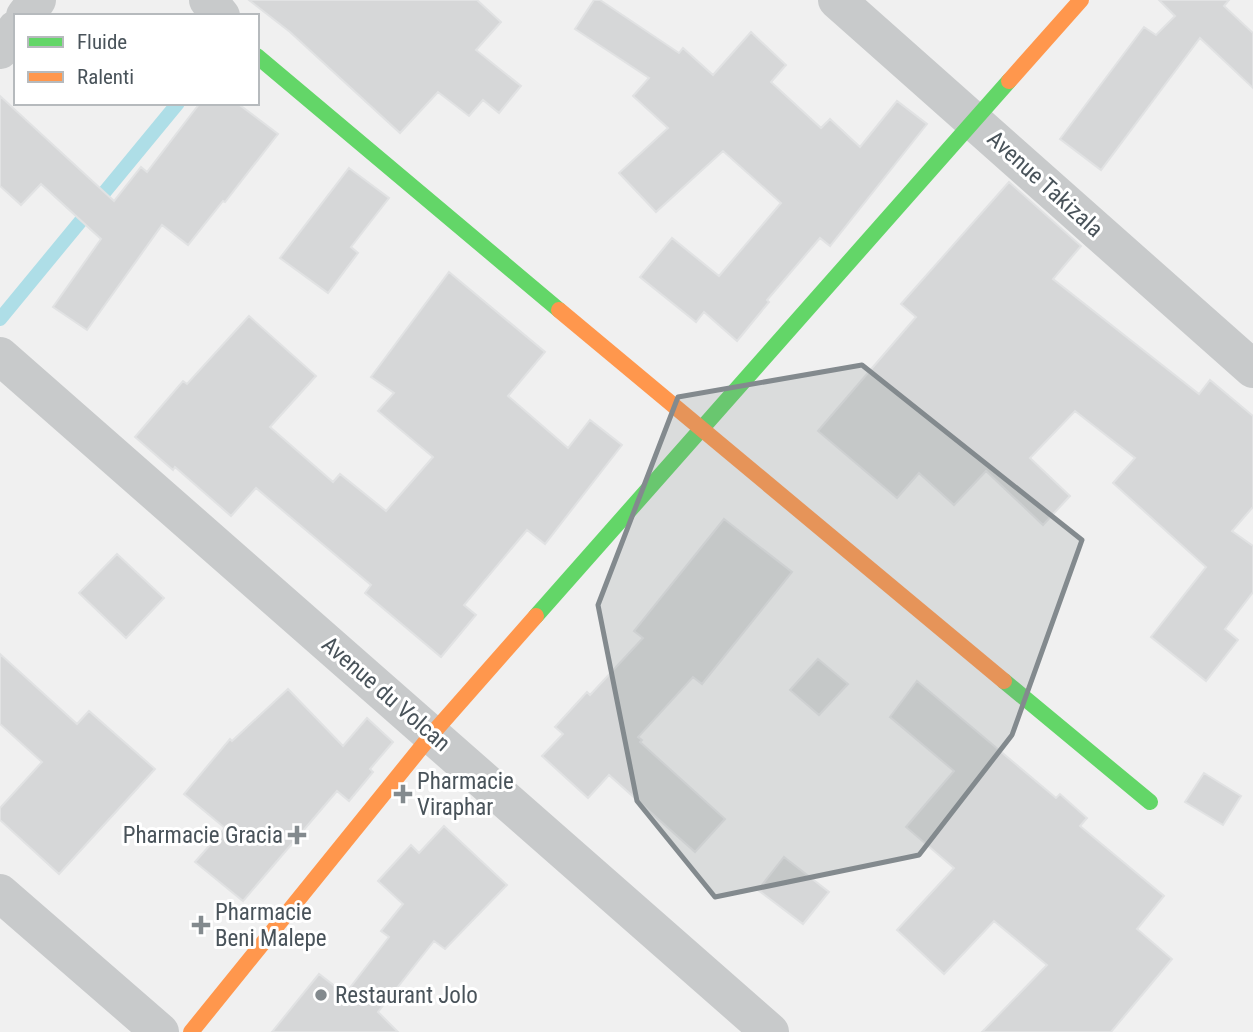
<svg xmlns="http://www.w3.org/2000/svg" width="1253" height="1032" font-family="'Roboto Condensed',sans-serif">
	<rect width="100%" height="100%" fill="#f0f0f0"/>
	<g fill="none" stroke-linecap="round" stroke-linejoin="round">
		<!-- stream -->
		<path stroke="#aedee7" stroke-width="14" d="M0 319 178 103"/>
	</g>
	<!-- building -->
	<path fill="#d6d7d8" stroke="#e1e2e3" stroke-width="2" d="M249 0H477L501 22 476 50 521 86 499 113 483 100 469 116 438 92 400 133 290 32Z
		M594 0H600L679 53 683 48 713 75 751 32 786 65 771 82 821 128 830 119 860 147 897 101 927 124 830 246 820 238 767 300 769 302 737 341 704 312 696 322 640 277 672 238 719 276 781 203 723 151 656 212 619 173 668 128 633 96 649 78 575 29Z
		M1159 0H1229L1224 6 1253 33V88L1200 38 1101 170 1060 139 1144 27 1156 35 1175 16Z
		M0 96 114 201 141 167 147 172 200 103H237L278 134 225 202 223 201 188 245 162 225 87 330 53 307 101 239 41 184 21 205 0 186Z
		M349 168 389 198 351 247 358 253 328 293 280 258Z
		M1009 182 1081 246 1053 279 1199 394 1210 380 1253 416V507L1232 531 1253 546V592L1225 629 1238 640 1206 681 1151 637 1206 567 1113 483 1135 458 1075 411 1030 458 1070 496 1043 525 986 471 954 505 919 473 897 498 818 431 916 317 901 304Z
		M449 272 545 352 508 396 568 448 590 420 622 445 545 544 527 530 464 605 476 615 441 657 365 593 371 585 256 488 231 516 175 467 173 470 135 437 183 381 187 384 249 316 316 376 270 427 333 482 340 474 386 511 433 457 378 411 394 393 371 377Z
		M724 519 792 572 702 684 693 677 638 737 642 740 640 742 725 819 695 852 609 775 588 798 542 756 563 734 555 727 587 692 590 695 643 638 634 631Z
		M117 554 164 598 126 638 79 593Z
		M0 654 77 724 89 711 155 769 59 874 0 820V808L42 762 0 724Z
		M818 659 848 684 819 715 790 690Z
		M917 681 1056 798 1060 794 1087 818 1080 826 1164 896 1137 929 1172 959 1111 1032H982L1047 965 994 921 944 974 897 930 954 868 906 827 954 771 890 717Z
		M288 689 343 746 367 718 393 742 370 769 373 772 349 801 337 791 243 901 195 862 225 828 184 794 230 739 232 741Z
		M1204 773 1241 796 1223 825 1185 802Z
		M444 826 507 885 445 949 434 941 378 1012 398 1032H272L319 974 345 994 389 937 381 931 403 904 378 881 411 845 419 853Z
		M784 857 829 892 803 924 758 890Z"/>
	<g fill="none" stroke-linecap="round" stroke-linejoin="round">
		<!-- street -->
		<path stroke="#c8cacb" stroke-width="38" d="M208 0 221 16
			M837 0 1253 369
			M25 16 37 0
			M0 50 16 29
			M0 356 770 1032
			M0 893 160 1032"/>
		<!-- fast -->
		<path stroke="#63d668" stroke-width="16" d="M257 56 559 310
			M536 616 1009 81
			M1004 681 1150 802"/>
		<!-- slow -->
		<path stroke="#ff974d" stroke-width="16" d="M1009 81 1081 0
			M559 310 1004 681
			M191 1032 432 734 536 616"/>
	</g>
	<!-- marked area -->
	<path fill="#838a8e" fill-opacity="0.2" stroke="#838a8e" stroke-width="5" stroke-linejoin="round" d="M862 365 1082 540 1012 735 919 855 715 897 637 801 598 605 678 397Z"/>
	<!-- markers -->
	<g fill="#838a8e" stroke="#fff" stroke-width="2.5">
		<path d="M399.5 783.5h7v7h7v7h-7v7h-7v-7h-7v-7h7z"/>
		<path d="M293.5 824.5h7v7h7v7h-7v7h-7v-7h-7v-7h7z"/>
		<path d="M197.5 914.5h7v7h7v7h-7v7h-7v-7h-7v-7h7z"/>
		<circle cx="321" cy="995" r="7"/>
	</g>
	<g text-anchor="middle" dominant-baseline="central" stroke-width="6" stroke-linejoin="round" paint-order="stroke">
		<!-- street labels -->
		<g font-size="23" fill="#49535a" stroke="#fff">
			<text transform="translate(1045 184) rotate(42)">Avenue Takizala</text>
			<text transform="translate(386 694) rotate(41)">Avenue du Volcan</text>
		</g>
		<!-- poi labels -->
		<g font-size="23" fill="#49535a" stroke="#fff" text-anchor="start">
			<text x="417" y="781">Pharmacie<tspan x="417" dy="26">Viraphar</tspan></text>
			<text x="283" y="835" text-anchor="end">Pharmacie Gracia</text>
			<text x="215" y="912">Pharmacie<tspan x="215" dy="26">Beni Malepe</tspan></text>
			<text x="335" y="995">Restaurant Jolo</text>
		</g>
	</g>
	<!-- legend -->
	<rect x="14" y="14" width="245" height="91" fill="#ffffff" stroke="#b6babd" stroke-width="2"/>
	<rect x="28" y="37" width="35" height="10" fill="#63d668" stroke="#b6babd" stroke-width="2"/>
	<text x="77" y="49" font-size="21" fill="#49535a">Fluide</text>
	<rect x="28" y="72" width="35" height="10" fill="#ff974d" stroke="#b6babd" stroke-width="2"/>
	<text x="77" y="84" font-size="21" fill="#49535a">Ralenti</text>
</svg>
